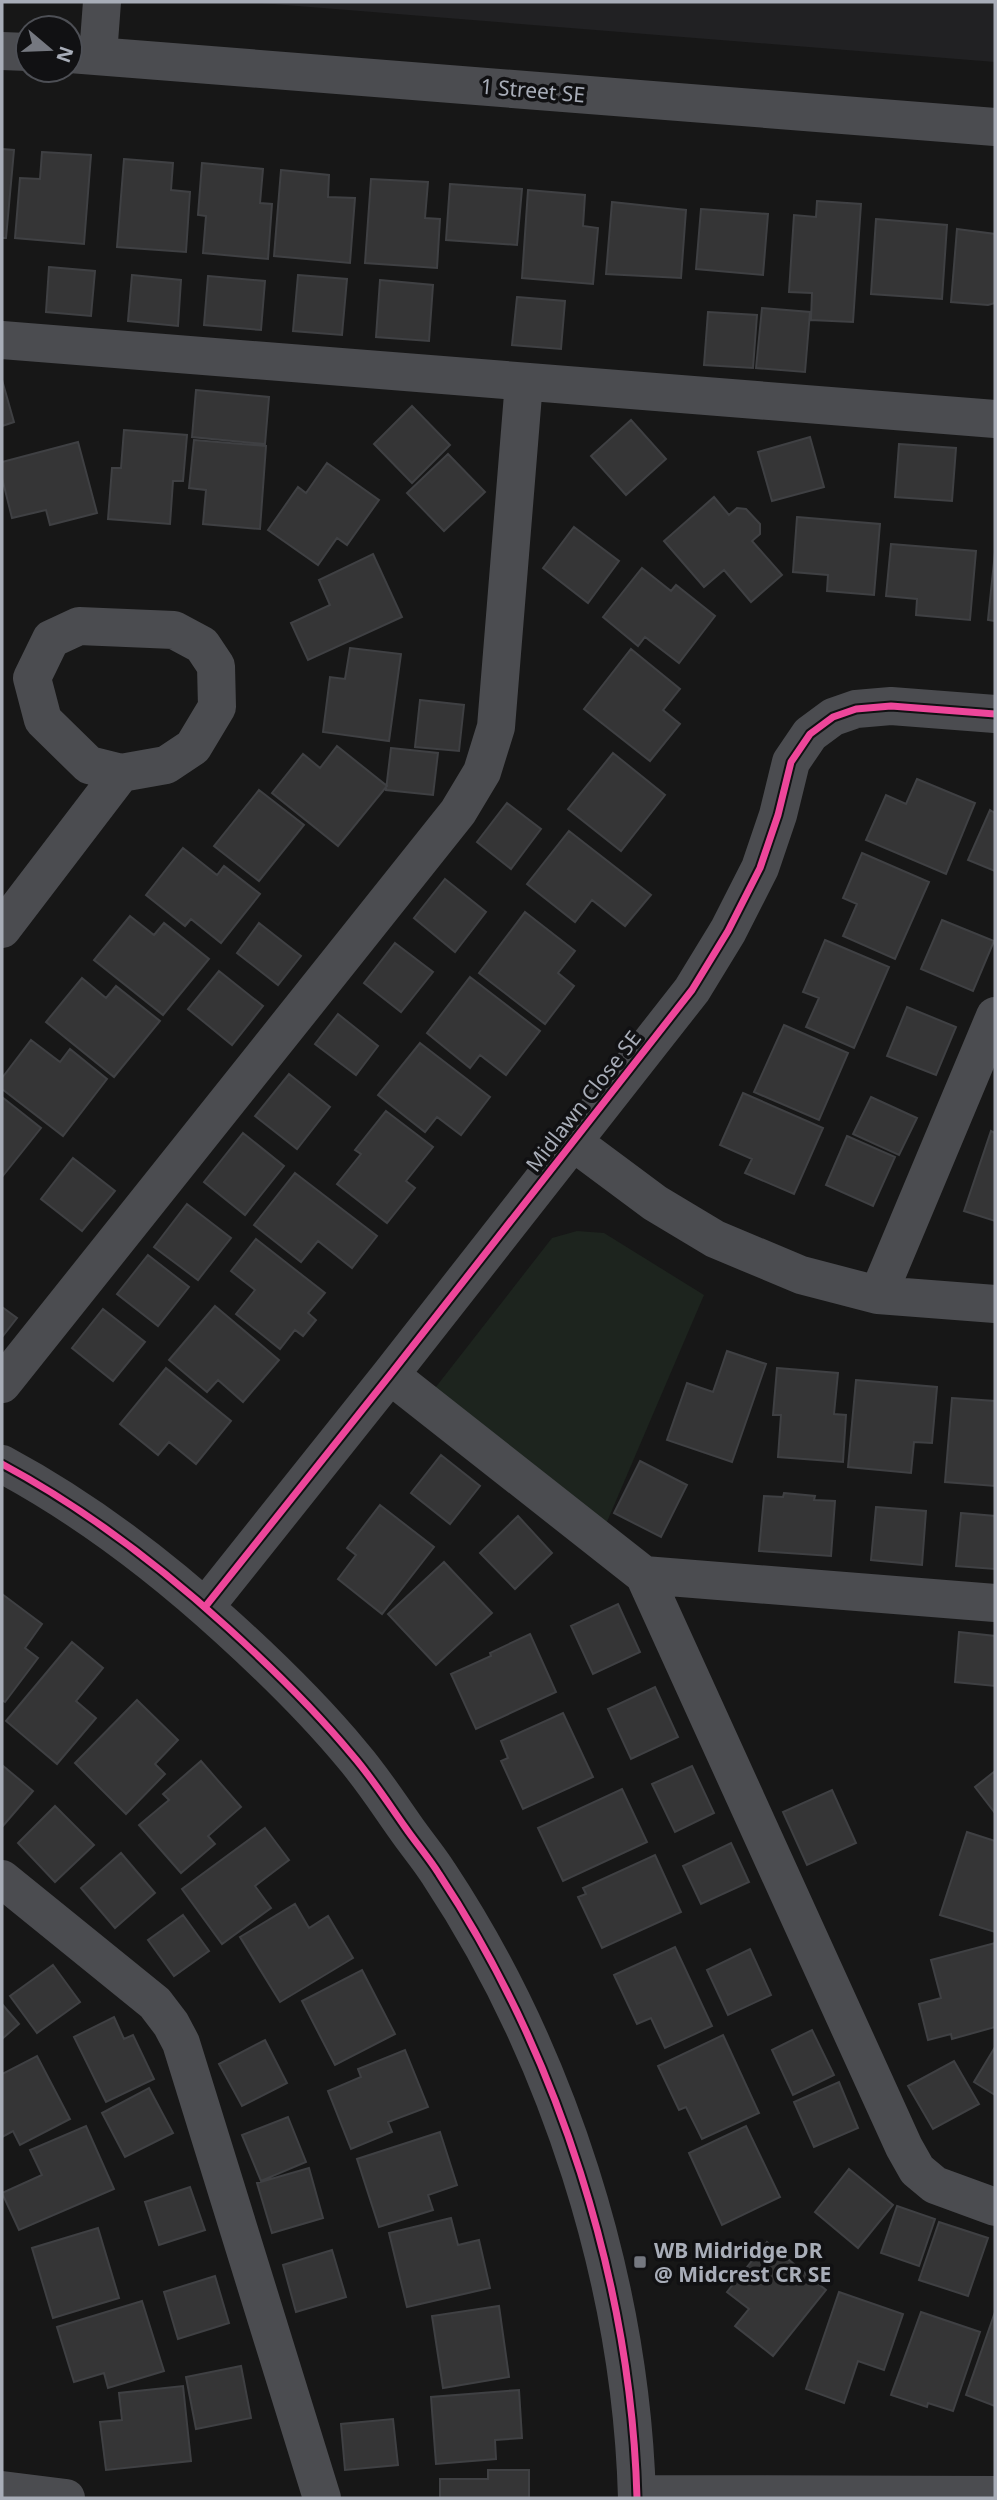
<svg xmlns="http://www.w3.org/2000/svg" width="997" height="2500" font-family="'Noto Sans',sans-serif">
	<rect width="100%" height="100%" fill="#171717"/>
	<!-- built -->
	<path fill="#212123" d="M247 2H995V62Z"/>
	<!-- green -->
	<path fill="#1d241e" d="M577 1231 604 1233 704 1295 606 1524 432 1392 552 1238Z"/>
	<!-- building -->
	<path fill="#353536" stroke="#3f4043" stroke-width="2" d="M2 149 14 150 6 238H2Z
		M42 152 91 155 84 244 15 238 20 178 40 179Z
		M124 159 173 163 171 190 190 192 186 252 117 247Z
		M202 163 263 169 260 203 272 204 268 259 203 253 206 216 198 215Z
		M281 170 329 175 328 197 355 198 350 263 274 256Z
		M371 179 428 182 425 218 440 219 437 268 365 263Z
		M450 184 522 189 517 245 446 240Z
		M528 190 585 195 583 226 598 228 593 284 522 278Z
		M817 201 861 204 853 322 811 320 812 293 789 292 794 215 816 217Z
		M612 202 686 210 681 278 606 274Z
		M701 209 768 214 763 275 696 269Z
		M876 219 947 225 942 299 871 294Z
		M957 229 995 234V303L988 305 951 302Z
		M49 267 95 271 91 316 46 312Z
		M132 275 181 280 178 326 128 321Z
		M298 275 347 279 342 335 293 331Z
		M208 276 265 281 261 330 204 325Z
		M380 280 433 285 429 341 376 337Z
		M517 297 565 301 561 349 512 345Z
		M762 308 810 312 805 372 756 368Z
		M708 312 757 315 753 368 704 365Z
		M2 380 14 422 2 426Z
		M196 390 269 397 265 444 192 437Z
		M412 406 450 445 412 483 374 444Z
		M631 420 666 459 626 495 591 456Z
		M124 430 187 435 183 481H173L170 524 108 519 112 468H121Z
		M810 437 824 487 772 501 758 452Z
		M194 440 266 446 260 529 203 524 206 490 189 488Z
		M78 442 97 513 50 525 46 510 12 518 2 478V462Z
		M899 444 956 448 952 501 895 497Z
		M448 454 485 492 444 531 407 493Z
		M327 463 379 500 347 545 337 538 318 565 268 530 298 487 306 493Z
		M714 497 729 515 737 508 746 509 760 524V534L752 541 782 575 751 602 724 570 704 587 664 541Z
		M797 517 880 524 874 595 827 591 828 575 793 572Z
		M574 527 619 561 588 603 543 568Z
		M891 544 976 551 970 620 916 615 917 599 886 596Z
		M995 552V621L988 620Z
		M373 554 402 617 308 660 291 623 330 605 319 580Z
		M642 568 671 591 676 585 715 616 679 663 645 637 638 646 603 617Z
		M350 648 401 654 389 741 323 732 330 677 345 679Z
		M631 649 680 689 663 710 680 724 650 761 584 709Z
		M420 700 464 705 459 751 415 747Z
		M337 746 387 786 338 846 272 793 303 754 320 768Z
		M391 748 438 753 433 795 386 790Z
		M613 753 665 795 621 851 568 809Z
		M917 779 975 803 946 874 866 840 886 795 906 804Z
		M259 790 304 825 259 881 214 846Z
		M507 803 541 829 511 869 477 842Z
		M990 810 995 813V871L968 860Z
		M569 831 651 895 625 926 592 900 575 922 527 884Z
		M183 848 217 875 224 866 260 894 221 943 191 919 185 926 146 895Z
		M862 853 929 882 895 959 843 936 857 904 843 898Z
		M445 879 486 912 455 952 414 918Z
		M525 912 575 951 558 973 574 986 545 1024 479 973Z
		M130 916 154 935 164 923 209 959 163 1015 94 960Z
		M942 920 994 941 973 991 921 969Z
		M259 923 301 956 278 985 237 953Z
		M825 940 889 967 854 1048 806 1027 819 998 803 992Z
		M395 943 433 972 401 1012 364 983Z
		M219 971 263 1006 232 1045 188 1009Z
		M470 977 540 1031 506 1075 480 1055 470 1068 427 1033Z
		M82 978 106 998 116 986 160 1021 114 1077 46 1022Z
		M907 1007 956 1027 936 1075 887 1056Z
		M338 1014 378 1046 356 1075 315 1044Z
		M784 1025 848 1053 819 1120 754 1092Z
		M31 1040 60 1062 70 1049 107 1079 63 1136 2 1089V1078Z
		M420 1043 490 1097 461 1135 437 1117 425 1132 378 1095Z
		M289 1074 330 1107 297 1149 255 1116Z
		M743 1093 823 1128 794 1194 745 1173 752 1159 720 1145Z
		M2 1097 41 1128 2 1177Z
		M871 1097 917 1118 899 1155 853 1134Z
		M386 1111 433 1147 406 1181 415 1188 387 1223 337 1184 361 1154 355 1150Z
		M991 1131 995 1133V1221L964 1211Z
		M243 1133 284 1166 245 1215 204 1182Z
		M847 1136 895 1157 873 1206 826 1185Z
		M73 1158 115 1191 82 1231 41 1199Z
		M295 1173 377 1236 352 1268 318 1241 301 1262 254 1225Z
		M187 1204 231 1238 198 1280 154 1247Z
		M256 1239 325 1293 308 1313 316 1320 303 1336 295 1330 280 1349 236 1314 255 1290 231 1271Z
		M148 1255 189 1287 158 1326 117 1294Z
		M215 1306 279 1360 243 1402 218 1380 207 1392 169 1360Z
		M2 1307 17 1318 2 1337Z
		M103 1309 145 1342 113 1381 72 1348Z
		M727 1351 766 1364 732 1462 667 1440 687 1383 713 1392Z
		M166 1368 231 1421 196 1464 169 1442 158 1455 120 1424Z
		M777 1368 838 1373 834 1414 846 1415 843 1462 778 1457 781 1415H773Z
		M856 1380 937 1387 932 1443 914 1442 911 1473 848 1467Z
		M952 1398 995 1401V1486L945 1482Z
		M441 1455 480 1486 450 1524 411 1493Z
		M640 1461 687 1485 661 1537 614 1513Z
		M784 1493 815 1496 814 1500 835 1501 831 1556 759 1551 764 1496 783 1497Z
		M380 1505 434 1547 382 1614 338 1579 356 1555 347 1548Z
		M876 1507 926 1511 922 1565 871 1560Z
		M961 1513 995 1516V1569L956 1566Z
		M518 1516 552 1553 515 1589 480 1553Z
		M444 1562 492 1613 436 1665 388 1614Z
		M2 1594 42 1624 25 1648 38 1658 5 1702 2 1700Z
		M618 1604 640 1652 593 1674 571 1626Z
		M959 1632 995 1636V1686L955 1682Z
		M530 1634 556 1692 476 1729 451 1674 491 1656 490 1653Z
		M72 1642 103 1668 76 1701 96 1718 57 1764 6 1721Z
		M655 1687 678 1737 631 1759 608 1709Z
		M137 1700 178 1740 155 1764 165 1774 126 1814 75 1763Z
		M563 1713 593 1777 523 1809 501 1761 508 1758 501 1741Z
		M201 1761 241 1807 208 1836 215 1844 181 1873 139 1825 169 1800 163 1794Z
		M2 1765 33 1791 2 1827Z
		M692 1766 714 1813 675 1832 652 1784Z
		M995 1771V1813L975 1787Z
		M622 1789 647 1842 563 1881 538 1828Z
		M832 1790 856 1843 807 1865 783 1812Z
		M55 1806 94 1845 55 1882 18 1843Z
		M265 1828 289 1860 255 1886 271 1908 222 1944 182 1889Z
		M967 1832 995 1841V1932L940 1915Z
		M731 1843 749 1882 701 1904 683 1866Z
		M121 1853 155 1893 115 1928 81 1888Z
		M655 1855 681 1912 602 1948 578 1897 586 1894 583 1888Z
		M295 1904 309 1928 328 1916 353 1958 280 2002 240 1937Z
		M183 1915 209 1951 174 1976 148 1940Z
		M995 1943V2027L952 2039 951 2034 928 2040 919 2004 941 1998 931 1960Z
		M675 1947 712 2026 665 2048 651 2018 637 2024 614 1975Z
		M750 1949 771 1995 728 2015 707 1970Z
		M53 1965 80 2002 37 2033 10 1996Z
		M362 1970 395 2034 335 2065 302 2001Z
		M2 2004 19 2024 2 2039Z
		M114 2017 124 2039 133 2035 154 2079 106 2102 74 2037Z
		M812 2030 834 2075 793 2095 772 2050Z
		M723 2035 759 2113 702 2139 686 2107 679 2110 658 2066Z
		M265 2040 287 2083 242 2106 219 2064Z
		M995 2047V2095L974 2082Z
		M405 2050 428 2107 388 2122 392 2132 351 2149 328 2091 361 2077 358 2069Z
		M37 2056 70 2119 20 2145 13 2131 2 2137V2074Z
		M954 2061 979 2104 933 2129 908 2086Z
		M839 2082 858 2128 814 2147 794 2102Z
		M149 2088 173 2133 125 2157 102 2113Z
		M288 2117 306 2162 261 2181 242 2135Z
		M86 2126 114 2189 19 2230 2 2193 42 2175 30 2150Z
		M746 2126 780 2197 722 2225 689 2153Z
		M440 2132 457 2185 428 2195 433 2210 379 2227 357 2159Z
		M309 2168 323 2218 272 2233 257 2183Z
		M849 2169 893 2205 858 2248 815 2212Z
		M190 2187 205 2230 159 2245 145 2202Z
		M897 2206 935 2219 919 2266 881 2253Z
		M451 2218 458 2245 479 2240 490 2288 407 2307 389 2233Z
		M939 2222 988 2238 968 2296 919 2280Z
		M98 2228 119 2298 53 2318 32 2248Z
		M767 2242 826 2290 773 2356 735 2326 749 2309 727 2292Z
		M332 2250 346 2297 296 2312 283 2265Z
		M215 2276 229 2323 178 2339 164 2292Z
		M839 2292 903 2314 884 2370 858 2361 844 2403 806 2389Z
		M142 2301 164 2371 108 2388 104 2373 74 2382 57 2327Z
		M499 2306 509 2377 443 2388 432 2316Z
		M921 2312 980 2332 953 2411 928 2403 927 2407 891 2395Z
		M995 2312V2406L966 2395Z
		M241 2366 251 2418 196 2429 186 2377Z
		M183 2386 191 2461 106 2470 100 2422 122 2420 119 2393Z
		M519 2390 522 2438 495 2440 496 2459 436 2464 431 2397Z
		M393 2419 398 2465 345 2470 341 2424Z
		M488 2470H529V2498H440V2479H488Z"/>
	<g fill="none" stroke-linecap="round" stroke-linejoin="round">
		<!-- minor -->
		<path stroke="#4b4c50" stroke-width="38" d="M2 51 28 52
			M70 54 995 127
			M98 55 102 2
			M2 340 995 419
			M2 929 121 773 166 765 193 747 217 707 216 666 202 645 174 630 79 626 51 639 32 678 43 720 89 765 121 773
			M573 1142 655 1203 715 1239 801 1275 878 1295 995 1304
			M878 1295 995 1016
			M390 1375 644 1575 995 1603
			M2 1384 458 812 482 772 496 727 524 382
			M2 1464C84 1508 159 1565 228 1628 272 1668 315 1710 353 1756 372 1778 388 1803 405 1827 416 1843 429 1858 439 1874 558 2054 631 2282 637 2498
			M644 1575 904 2147 917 2170 935 2185 995 2207
			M205 1607 390 1375 692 990 728 931 760 868 778 815 791 762 810 734 833 717 856 709 891 706 995 714
			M2 1879 155 2003 171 2024 181 2043 322 2498
			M2 2490 66 2498
			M637 2494 995 2495"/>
		<defs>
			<path id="cycleway" d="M2 1464C84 1508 159 1565 228 1628 272 1668 315 1710 353 1756 372 1778 388 1803 405 1827 416 1843 429 1858 439 1874 558 2054 631 2282 637 2498
				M205 1607 390 1375 692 990 728 931 760 868 778 815 791 762 810 734 833 717 856 709 891 706 995 714"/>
		</defs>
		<!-- cycleway casing -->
		<use href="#cycleway" stroke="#111113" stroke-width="11"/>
		<!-- cycleway -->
		<use href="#cycleway" stroke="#ed469a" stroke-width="7"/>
	</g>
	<!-- markers -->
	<rect fill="#757880" stroke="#111113" stroke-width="2.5" x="633" y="2255" width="14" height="14" rx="3.5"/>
	<g text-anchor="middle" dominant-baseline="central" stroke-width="7" stroke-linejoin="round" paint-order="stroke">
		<!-- street labels -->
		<g font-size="21" fill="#a8adb8" stroke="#111113">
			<text transform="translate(533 90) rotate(5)">1 Street SE</text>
			<text transform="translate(583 1101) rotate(-52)">Midlawn Close SE</text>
		</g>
		<!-- poi labels -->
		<g font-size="21" font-weight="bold" fill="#a8adb8" stroke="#111113" text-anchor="start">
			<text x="654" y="2250">WB Midridge DR<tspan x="654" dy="24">@ Midcrest CR SE</tspan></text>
		</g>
	</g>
	<!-- border -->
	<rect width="997" height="2500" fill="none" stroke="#a8adb8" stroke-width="7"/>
	<!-- north arrow -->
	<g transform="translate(49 49) rotate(109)"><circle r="33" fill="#111113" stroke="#4d4f55" stroke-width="2"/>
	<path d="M0-5L12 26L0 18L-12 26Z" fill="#757880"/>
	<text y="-10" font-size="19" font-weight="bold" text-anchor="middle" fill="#a8adb8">N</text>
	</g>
</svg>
